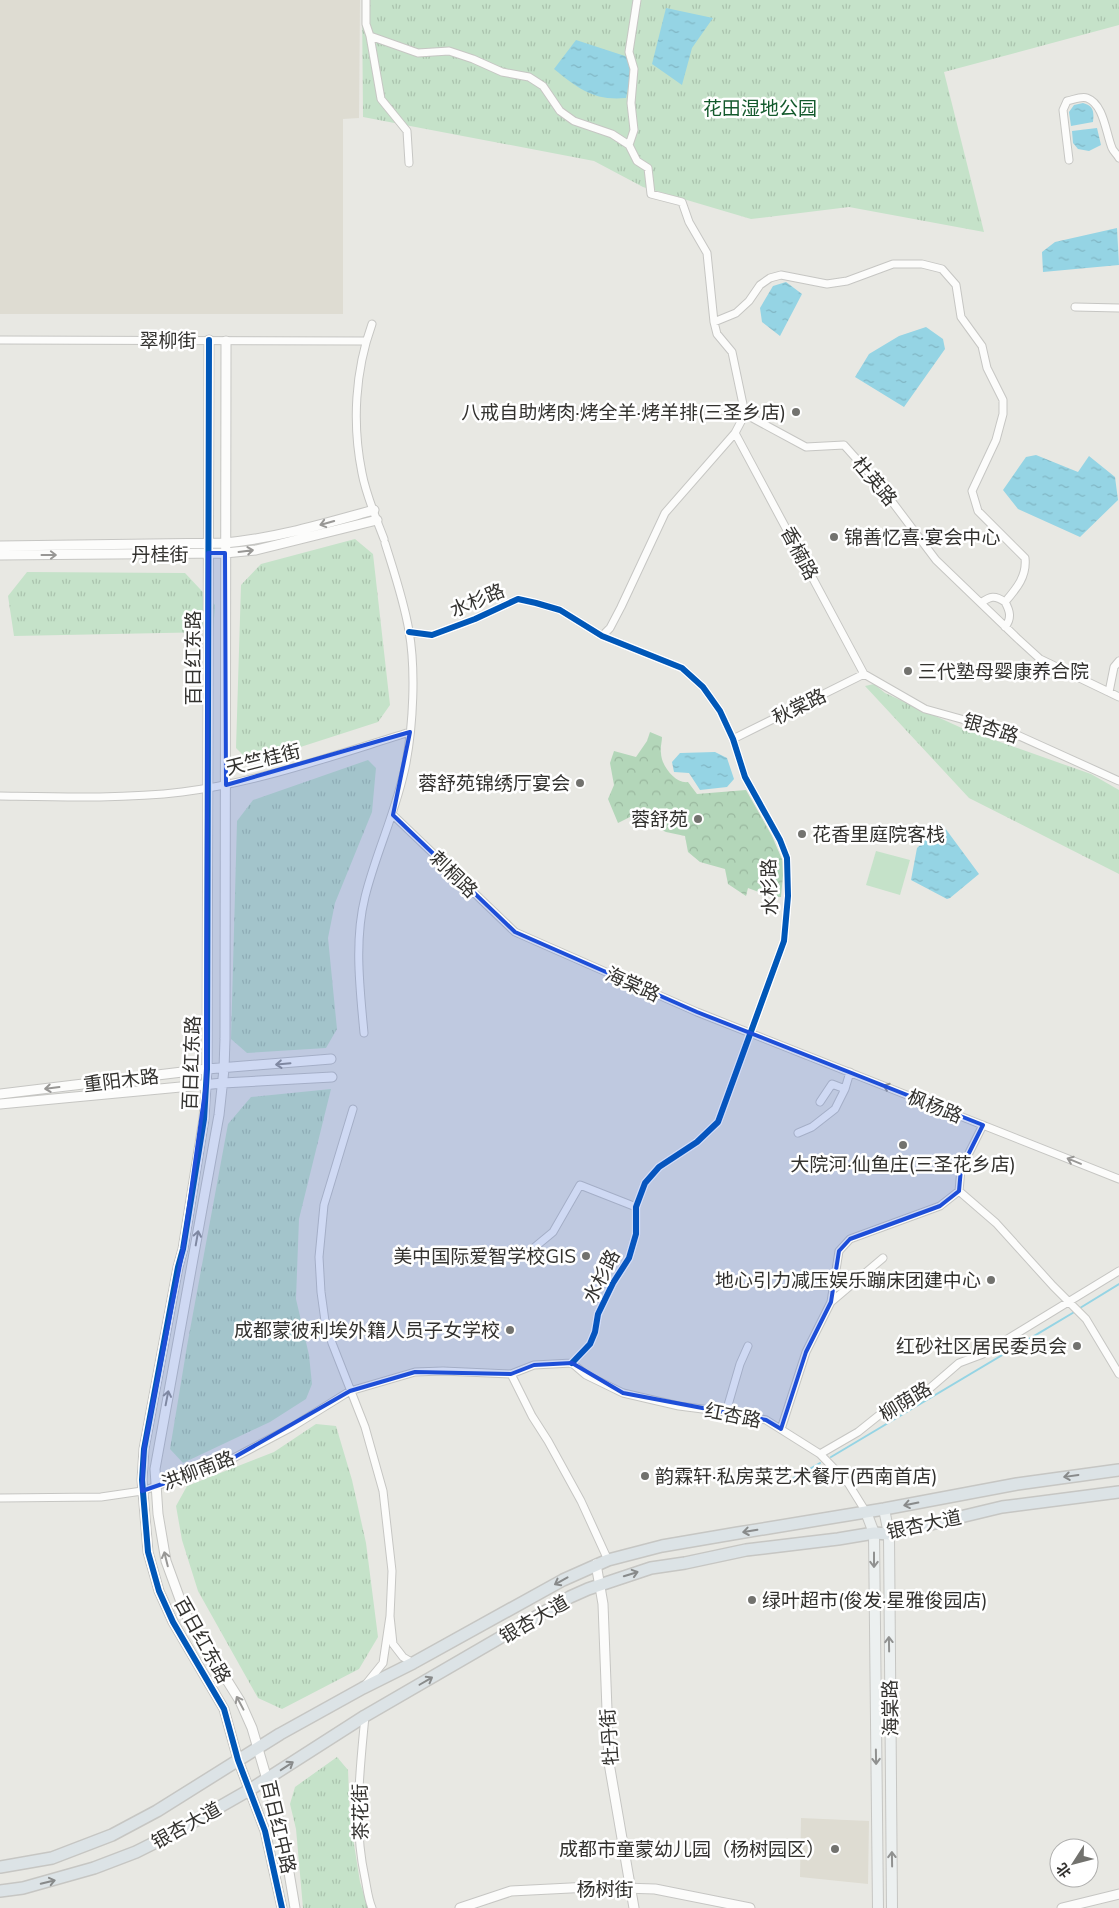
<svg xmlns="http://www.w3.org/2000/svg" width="1119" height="1908" font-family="Mulish,'Noto Sans SC',sans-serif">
	<defs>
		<pattern id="forest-crowns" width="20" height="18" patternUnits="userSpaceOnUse" patternTransform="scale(1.25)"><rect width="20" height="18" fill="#b3d6b9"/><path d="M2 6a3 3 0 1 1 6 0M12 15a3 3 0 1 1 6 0" fill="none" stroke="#9ab89f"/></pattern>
		<pattern id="park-tufts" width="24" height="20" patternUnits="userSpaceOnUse" patternTransform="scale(1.25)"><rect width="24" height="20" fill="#c5e2c9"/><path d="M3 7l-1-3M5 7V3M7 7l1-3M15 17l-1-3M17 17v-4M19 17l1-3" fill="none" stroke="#aac2ad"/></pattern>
		<pattern id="water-ripples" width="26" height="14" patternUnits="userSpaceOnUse" patternTransform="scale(1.25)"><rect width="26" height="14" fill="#95d4e4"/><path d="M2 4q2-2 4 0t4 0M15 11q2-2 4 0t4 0" fill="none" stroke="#81b6c4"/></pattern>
	</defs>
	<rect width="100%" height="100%" fill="#e8e8e3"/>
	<!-- built -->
	<path fill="#dedcd2" d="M0 0H360L359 118 343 119V314H0Z
		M801 1818 869 1821 868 1884 800 1877Z"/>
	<!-- grass -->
	<path fill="#c5e2c9" d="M876 851 910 860 900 895 866 885Z"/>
	<!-- forest -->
	<path fill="url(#forest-crowns)" d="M650 732 662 737C662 742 660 748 661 753 661 765 675 784 688 782L697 794 746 790 772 836 784 864 781 897H772L748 888 746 896 728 884 725 869 700 862 688 852 685 836 666 832 632 816 618 823 608 799 614 785 610 763 614 751 636 757 647 741Z"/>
	<!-- park -->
	<path fill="url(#park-tufts)" d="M362 0H1119V25L944 72 984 232 849 207 751 219 643 187 594 161 363 117Z
		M355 539 373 554 390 705 378 722 251 763 236 748 241 585 261 564Z
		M27 572 185 573 215 605 213 632 14 636 8 596Z
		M874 684 885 693 966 730 1091 774 1119 790V874L969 798 865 686Z
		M368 760 376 768 372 812 335 903 328 938 337 1029 326 1048 247 1053 231 1039 237 821 253 800Z
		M331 1089 299 1219 296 1299 309 1355 312 1384 306 1399 270 1422 183 1463 170 1449 187 1346 228 1124 251 1097Z
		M316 1424 336 1426 352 1480 366 1543 378 1637 359 1669 282 1709 258 1698 198 1591 182 1540 176 1506 187 1486 274 1452Z
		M337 1757 348 1770 350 1819 360 1882 368 1908H303L296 1829 290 1804 295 1787Z"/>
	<!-- water -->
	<path fill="url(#water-ripples)" d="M666 8 713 18 692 48 682 85 652 64Z
		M576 40 628 57 632 69 626 98C594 101 579 89 554 69Z
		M1083 103C1094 106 1094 112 1093 122L1071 126 1069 112 1074 105Z
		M1097 128 1101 145 1089 151 1078 149 1073 143 1072 131Z
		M1117 228 1119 265 1043 272 1042 252 1055 242Z
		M786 282 802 294 780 336 762 322 760 308 773 286Z
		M926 327 943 339 945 349 904 407 855 377 869 354 899 336Z
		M1036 455 1078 472 1089 456 1115 477 1118 500 1080 537 1018 509 1003 490 1026 457Z
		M715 752 727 758 734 779 727 787 700 790 689 773 674 772 672 762 680 753Z
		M942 824 979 874 950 898 947 899 911 880 917 848Z"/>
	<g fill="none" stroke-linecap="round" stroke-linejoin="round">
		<!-- stream -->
		<path stroke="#95d4e4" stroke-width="2" d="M1080 1308 1119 1284
			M831 1457 1076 1311
			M787 1482 820 1463"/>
		<defs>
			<path id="minor" d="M366 0V24L370 36 418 53 449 51 473 59 502 72 529 77 543 86 560 111 574 121 612 134 629 145 637 161 648 168 651 194 682 202 689 222 707 253 714 322 717 334 732 352 745 414
				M370 36 381 99 407 131 409 163
				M629 145 634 130 631 103 634 69 629 52 637 0
				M1069 160 1063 110 1067 101C1073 100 1081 96 1087 98 1104 104 1106 134 1112 148 1113 151 1117 154 1119 158
				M1075 307 1119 308
				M714 322 736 313 749 301 760 285 770 278 781 275 827 284 847 281 893 264H922L942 269 956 285 961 317 982 346 987 368 1003 400V414L996 440 972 491 978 511 1025 558C1027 576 1017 588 1005 602
				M372 324C355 371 352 424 362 473 366 495 376 518 384 539
				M0 340 366 341
				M735 433 864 674 925 709 1015 734 1119 781
				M981 603C990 596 995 595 1005 602 1010 611 1012 618 1005 627
				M409 632 432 635 475 619 518 599 536 603 560 610 602 636 682 668 703 687 720 711 733 739 745 777 780 840 787 858 788 896 784 941 718 1122 697 1142 659 1167 645 1183 636 1207V1234L629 1258 613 1283 598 1314 595 1332 590 1344 572 1363
				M602 636 610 628 621 607 665 513 735 433 745 414 806 447 844 445 878 483 936 560 1017 638 1040 659 1119 697
				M1109 692 1114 667 1119 661
				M733 739 864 674
				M0 796C59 797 124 799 182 792 260 782 335 755 410 732
				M393 815 515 932 697 1012 1119 1179
				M364 1033C360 989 354 941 365 897 376 852 397 810 406 763 413 725 416 670 409 631 404 601 394 572 385 543
				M820 1102 832 1084 845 1089 850 1072
				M353 1109 324 1205 319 1257 321 1292 325 1321 332 1343 365 1427 383 1491 392 1571 390 1616
				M983 1125 961 1169 959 1191 996 1223 1053 1286 1086 1319 1119 1374
				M798 1133 812 1127 835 1109 845 1089
				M524 1256 553 1232 580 1185 636 1207
				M831 1302 839 1251 850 1239 940 1206 959 1191
				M572 1363 586 1375 623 1393 679 1406 726 1412 766 1420 820 1454 848 1483 866 1512
				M511 1374 532 1416 548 1441 581 1501 608 1560
				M726 1412 740 1364 748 1346
				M781 1429 806 1352 831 1302 883 1258
				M820 1454 858 1432 888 1408 922 1395 959 1363 983 1354 1119 1271
				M0 1498 101 1497 142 1491 226 1462 292 1427 350 1391 415 1372 443 1371 511 1374 534 1365 572 1363
				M366 1684 383 1663 390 1616 393 1644 403 1657 413 1663
				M365 1716C360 1770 353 1824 365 1878 367 1888 368 1899 372 1908"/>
			<path id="tertiary" d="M209 340 207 1069 204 1119 183 1249 178 1267 144 1449 142 1480 148 1552 159 1591 173 1622 224 1709 238 1760 265 1831 282 1908
				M226 341 225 1039 224 1069 219 1115 155 1469 158 1514 166 1561 185 1613 240 1701 252 1728 282 1831 295 1908
				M0 546 225 543C277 538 323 524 374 510
				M0 555 225 553 256 550 377 520
				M0 1094 207 1069 331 1059
				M0 1104 223 1083 332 1077
				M596 1564 603 1604 609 1763 634 1908
				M460 1908 511 1891 590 1887 655 1889 750 1908
				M1062 1908 1119 1894"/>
			<path id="secondary" d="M884 1509 889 1534 892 1908
				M866 1512 874 1533 878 1908"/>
			<path id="primary" d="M0 1867 52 1858 112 1835 157 1811 280 1734 363 1688 413 1663 563 1580 608 1560 662 1546 738 1533 884 1509 1017 1484 1119 1470
				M0 1891 23 1888 94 1868 136 1852 172 1834 251 1789 365 1716 570 1597 588 1589 651 1568 685 1563 746 1550 838 1539 874 1533 889 1534 1002 1507 1119 1492"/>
		</defs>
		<!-- minor casing -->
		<use href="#minor" stroke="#c6c6c3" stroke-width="9"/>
		<!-- tertiary casing -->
		<use href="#tertiary" stroke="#c6c6c3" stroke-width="11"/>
		<!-- secondary casing -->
		<use href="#secondary" stroke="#c6c6c3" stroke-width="12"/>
		<!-- primary casing -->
		<use href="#primary" stroke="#c6c6c3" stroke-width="14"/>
		<!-- minor -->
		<use href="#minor" stroke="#fcfcfb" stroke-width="7"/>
		<!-- tertiary -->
		<use href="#tertiary" stroke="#fcfcfb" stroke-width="9"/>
		<!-- secondary -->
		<use href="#secondary" stroke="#ecf0f0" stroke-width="10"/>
		<!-- primary -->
		<use href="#primary" stroke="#dce3e6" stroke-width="11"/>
		<defs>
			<path id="cycleway" d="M209 340 207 1069 204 1119 183 1249 178 1267 144 1449 142 1480 148 1552 159 1591 173 1622 224 1709 238 1760 265 1831 282 1908
				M409 632 432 635 475 619 518 599 536 603 560 610 602 636 682 668 703 687 720 711 733 739 745 777 780 840 787 858 788 896 784 941 718 1122 697 1142 659 1167 645 1183 636 1207V1234L629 1258 613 1283 598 1314 595 1332 590 1344 572 1363"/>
		</defs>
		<!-- cycleway casing -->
		<use href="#cycleway" stroke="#fff" stroke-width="9"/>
		<!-- cycleway -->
		<use href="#cycleway" stroke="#0057b8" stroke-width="6"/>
	</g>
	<!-- one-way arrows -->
	<defs><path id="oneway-shaft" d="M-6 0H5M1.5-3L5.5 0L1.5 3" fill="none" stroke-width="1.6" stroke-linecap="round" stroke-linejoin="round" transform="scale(1.25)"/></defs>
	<g stroke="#989795">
		<use href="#oneway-shaft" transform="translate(327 523) rotate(164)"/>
		<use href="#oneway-shaft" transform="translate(246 551) rotate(-7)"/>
		<use href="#oneway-shaft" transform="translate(49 555)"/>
		<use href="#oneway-shaft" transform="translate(283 1064) rotate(175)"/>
		<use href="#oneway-shaft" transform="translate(52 1088) rotate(173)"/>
		<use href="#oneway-shaft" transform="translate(890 1088) rotate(-158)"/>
		<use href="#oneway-shaft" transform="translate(1074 1161) rotate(-158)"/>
		<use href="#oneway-shaft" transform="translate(197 1238) rotate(-80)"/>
		<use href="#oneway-shaft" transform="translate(167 1398) rotate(-79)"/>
		<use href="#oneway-shaft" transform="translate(166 1559) rotate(-104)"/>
		<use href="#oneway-shaft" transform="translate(240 1703) rotate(-118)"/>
	</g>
	<g stroke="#888a8a">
		<use href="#oneway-shaft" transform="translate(1071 1476) rotate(172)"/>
		<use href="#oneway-shaft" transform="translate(911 1504) rotate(169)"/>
		<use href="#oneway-shaft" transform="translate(750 1531) rotate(171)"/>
		<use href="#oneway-shaft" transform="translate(631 1574) rotate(-17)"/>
		<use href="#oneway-shaft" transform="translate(561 1581) rotate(151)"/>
		<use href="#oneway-shaft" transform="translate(426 1681) rotate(-30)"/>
		<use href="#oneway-shaft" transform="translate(287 1766) rotate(-33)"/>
		<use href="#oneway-shaft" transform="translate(48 1882) rotate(-14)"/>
	</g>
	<g stroke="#909190">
		<use href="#oneway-shaft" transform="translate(874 1560) rotate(90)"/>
		<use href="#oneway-shaft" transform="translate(889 1644) rotate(-91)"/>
		<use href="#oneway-shaft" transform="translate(876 1757) rotate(89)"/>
		<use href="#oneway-shaft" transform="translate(892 1859) rotate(-91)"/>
	</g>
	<!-- marked area -->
	<path fill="#1d4ed8" fill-opacity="0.2" stroke="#1d4ed8" stroke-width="4" stroke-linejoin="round" d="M208 553H225L226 785 410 732 393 815 515 932 697 1012 983 1125 961 1169 959 1191 940 1206 850 1239 839 1251 831 1302 806 1352 781 1429 766 1420 623 1393 572 1363 534 1365 511 1374 415 1372 350 1391 226 1462 142 1491 144 1449 183 1249 206 1084Z"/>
	<!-- markers -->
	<g fill="#72726e" stroke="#fff" stroke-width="2">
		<circle cx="796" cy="412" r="5"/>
		<circle cx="834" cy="537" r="5"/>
		<circle cx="908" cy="671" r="5"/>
		<circle cx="580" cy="783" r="5"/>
		<circle cx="698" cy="819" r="5"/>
		<circle cx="802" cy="834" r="5"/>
		<circle cx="903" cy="1145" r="5"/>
		<circle cx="586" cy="1256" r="5"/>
		<circle cx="991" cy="1280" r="5"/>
		<circle cx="510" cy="1330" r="5"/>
		<circle cx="1077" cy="1346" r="5"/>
		<circle cx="645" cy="1476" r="5"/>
		<circle cx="752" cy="1600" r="5"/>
		<circle cx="835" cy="1849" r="5"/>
	</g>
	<g text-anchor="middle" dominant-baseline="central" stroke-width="5" stroke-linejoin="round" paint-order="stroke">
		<!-- park labels -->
		<g font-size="19" fill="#145a2d" stroke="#fff">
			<text x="760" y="108">花田湿地公园</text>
		</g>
		<!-- street labels -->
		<g font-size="19" fill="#33322f" stroke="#fff">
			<text x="168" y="340">翠柳街</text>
			<text transform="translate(875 481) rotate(50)">杜英路</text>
			<text transform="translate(800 553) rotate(62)">香楠路</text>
			<text x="160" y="554">丹桂街</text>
			<text transform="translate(477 600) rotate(-23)">水杉路</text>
			<text transform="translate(193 658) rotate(-90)">百日红东路</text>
			<text transform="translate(799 706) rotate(-26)">秋棠路</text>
			<text transform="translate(991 728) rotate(17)">银杏路</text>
			<text transform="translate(263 759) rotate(-14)">天竺桂街</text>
			<text transform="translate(454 874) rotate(44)">刺桐路</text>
			<text transform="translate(769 887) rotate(-92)">水杉路</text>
			<text transform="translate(633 984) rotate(24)">海棠路</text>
			<text transform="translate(191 1063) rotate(-88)">百日红东路</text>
			<text transform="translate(121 1080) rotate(-7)">重阳木路</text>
			<text transform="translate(935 1106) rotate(22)">枫杨路</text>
			<text transform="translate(601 1276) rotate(-63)">水杉路</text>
			<text transform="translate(905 1401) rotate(-31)">柳荫路</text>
			<text transform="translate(733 1415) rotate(11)">红杏路</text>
			<text transform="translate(198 1470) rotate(-21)">洪柳南路</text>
			<text transform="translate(924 1524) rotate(-12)">银杏大道</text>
			<text transform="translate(534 1619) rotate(-30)">银杏大道</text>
			<text transform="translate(203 1640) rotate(61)">百日红东路</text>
			<text transform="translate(890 1708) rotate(-91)">海棠路</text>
			<text transform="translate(609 1737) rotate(-94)">牡丹街</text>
			<text transform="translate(360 1812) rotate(-91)">茶花街</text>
			<text transform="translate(186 1825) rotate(-29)">银杏大道</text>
			<text transform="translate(279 1827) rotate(77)">百日红中路</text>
			<text x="605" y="1889">杨树街</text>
		</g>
		<!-- poi labels -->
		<g font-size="19" fill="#33322f" stroke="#fff" text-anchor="end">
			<text x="786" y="412">八戒自助烤肉·烤全羊·烤羊排(三圣乡店)</text>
			<text x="844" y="537" text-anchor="start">锦善忆喜·宴会中心</text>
			<text x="918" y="671" text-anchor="start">三代塾母婴康养合院</text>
			<text x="570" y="783">蓉舒苑锦绣厅宴会</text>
			<text x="688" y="819">蓉舒苑</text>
			<text x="812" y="834" text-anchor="start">花香里庭院客栈</text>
			<text x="903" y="1164" text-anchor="middle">大院河·仙鱼庄(三圣花乡店)</text>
			<text x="576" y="1256">美中国际爱智学校GIS</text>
			<text x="981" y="1280">地心引力减压娱乐蹦床团建中心</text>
			<text x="500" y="1330">成都蒙彼利埃外籍人员子女学校</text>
			<text x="1067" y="1346">红砂社区居民委员会</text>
			<text x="655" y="1476" text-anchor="start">韵霖轩·私房菜艺术餐厅(西南首店)</text>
			<text x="762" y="1600" text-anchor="start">绿叶超市(俊发·星雅俊园店)</text>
			<text x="825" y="1849">成都市童蒙幼儿园（杨树园区）</text>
		</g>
	</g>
	<!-- north arrow -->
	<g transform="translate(1074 1863) rotate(234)"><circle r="24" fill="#ffffff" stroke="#adadac"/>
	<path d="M0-4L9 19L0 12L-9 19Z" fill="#72726e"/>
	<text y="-8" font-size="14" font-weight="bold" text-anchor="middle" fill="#33322f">北</text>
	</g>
</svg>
